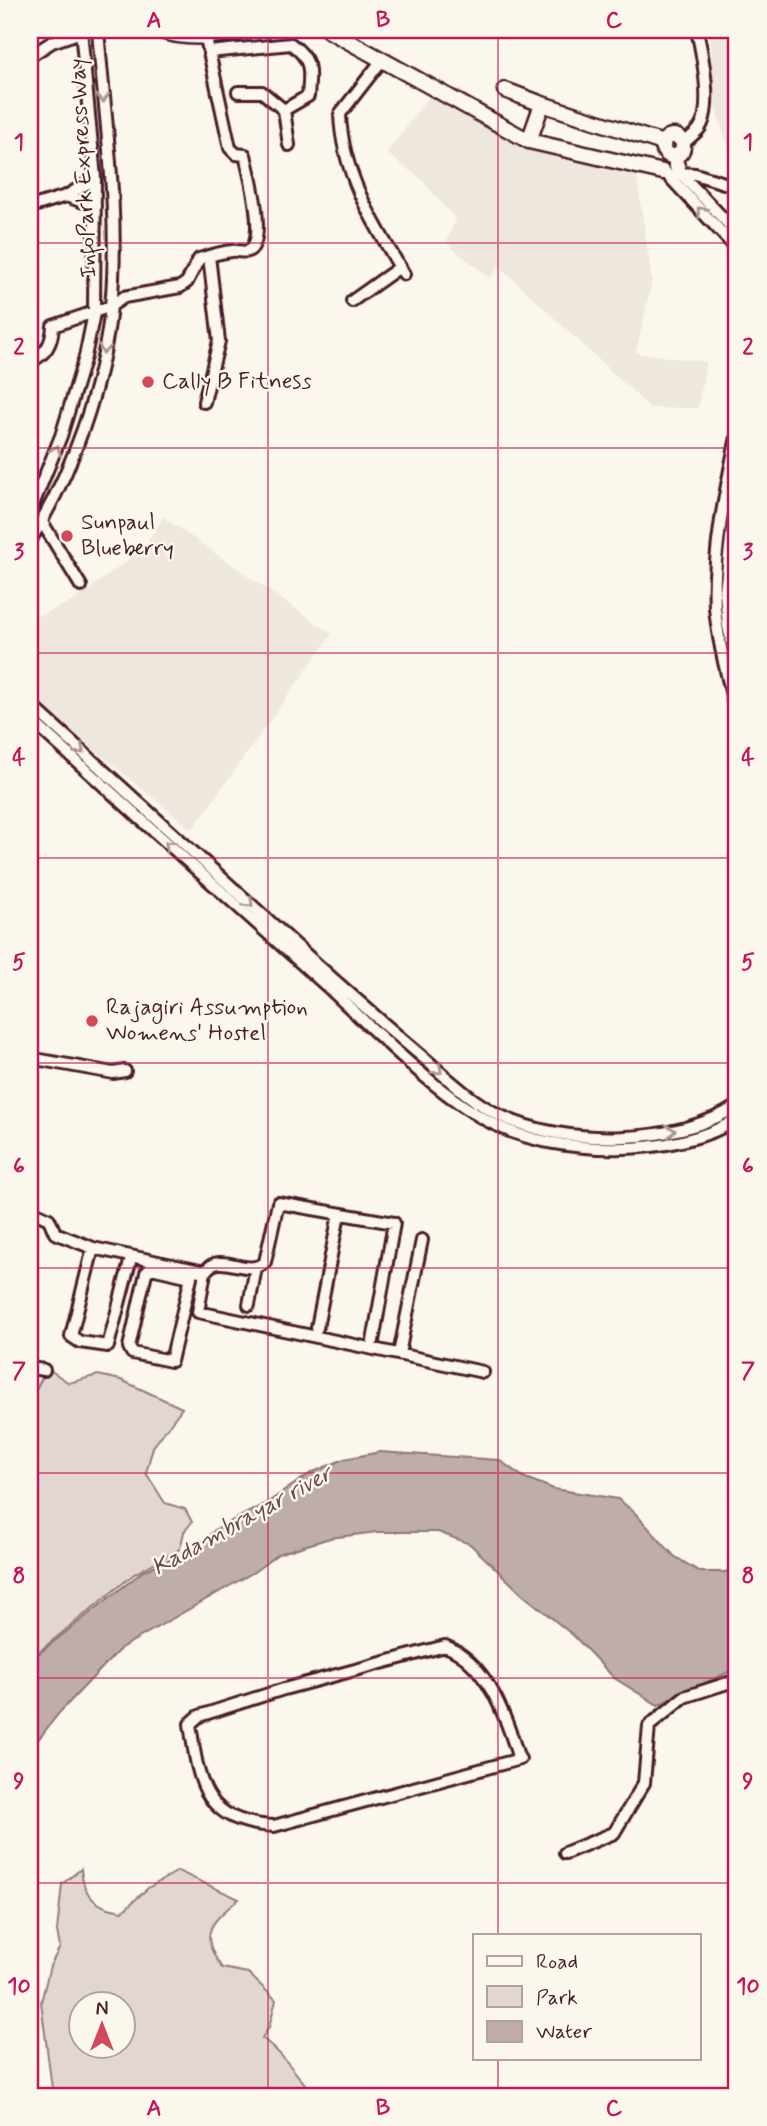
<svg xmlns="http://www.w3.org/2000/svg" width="767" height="2126" font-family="Mynerve,sans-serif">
	<rect width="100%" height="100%" fill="#fbf7ec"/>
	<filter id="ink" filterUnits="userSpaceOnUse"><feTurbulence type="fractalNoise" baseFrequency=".0143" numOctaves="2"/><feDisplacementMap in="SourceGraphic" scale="14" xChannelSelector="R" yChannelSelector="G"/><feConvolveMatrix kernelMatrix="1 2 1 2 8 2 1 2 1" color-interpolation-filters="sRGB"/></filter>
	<g filter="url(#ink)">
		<!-- built -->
		<path fill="#eee7de" d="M710 30H737V195L721 190 732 158 715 107Z
			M430 95 529 144 637 177 652 281 636 353 706 362 698 408H650L499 266 490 278 446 243 456 220 421 179 386 153Z
			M163 517 332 634 192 830 30 697V619L72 602 144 548Z"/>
		<!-- green -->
		<path fill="#e2d7d0" stroke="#967b7e" stroke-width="2" fill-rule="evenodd" d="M47 1368 69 1383 98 1375 121 1380 182 1408 153 1447 146 1473 165 1503 185 1509 192 1522 184 1532 180 1549 134 1574 30 1659V1401Z
			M81 1869C83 1896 96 1908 123 1911L148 1888 178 1871 239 1899C210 1923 198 1933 222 1968L248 1973 276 2000 269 2027 262 2038C284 2054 297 2077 316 2096H53L41 2002 50 1966 60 1947 57 1931 62 1884ZM80 2004H122V2046H80Z"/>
		<!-- water -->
		<path fill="#bfadaa" stroke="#907477" stroke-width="2" d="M380 1452 499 1460 523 1477 554 1489 618 1499 634 1512 674 1556 700 1572H726L737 1563V1668L658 1705 614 1678 574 1636 522 1594 470 1544 438 1532H377L330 1538 278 1554 254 1572 121 1648 59 1713 34 1745 30 1758V1662L33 1658 143 1571 197 1547 216 1529 268 1502 311 1473 344 1459Z"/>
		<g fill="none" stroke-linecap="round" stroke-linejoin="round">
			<defs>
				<path id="street" d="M209 52 291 44C313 60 310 71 308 96L284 110 289 145
					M30 56 52 42 81 32
					M382 60 340 114C342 174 374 224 404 274
					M238 92H262L284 110
					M683 144C688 139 695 134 699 129 714 109 702 53 697 30
					M665 172 737 249
					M679 173 695 174 737 187
					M680 173 737 233
					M95 179 66 196 95 206
					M30 207 66 196
					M352 301 400 267
					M30 362C46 354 52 344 53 326L111 306 124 297 180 287 187 282 199 259C209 256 221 252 232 251 237 250 243 253 248 251 268 242 249 172 245 155L236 154 230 148 206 38
					M204 402 219 341 209 256
					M737 437C726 487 712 556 715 607 718 644 729 681 737 717
					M737 484 725 592 728 626 737 667
					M30 512 61 436 85 357 94 313 95 178 81 30
					M42 522 81 586
					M30 541C72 473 103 387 111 306 120 216 105 120 98 30
					M30 704C131 796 232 887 333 979 364 1006 394 1033 425 1059 449 1080 472 1102 501 1116 565 1147 678 1145 737 1106
					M30 719C129 809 229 899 329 988 375 1031 441 1099 496 1125 558 1156 678 1158 737 1119
					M30 1058 113 1073 125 1071
					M30 1210 49 1219 55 1233 93 1248 205 1272 198 1312 483 1372
					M93 1248 71 1336 80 1342 108 1346 131 1258
					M151 1268 191 1277 171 1361 132 1353 129 1347 146 1273Z
					M205 1272C220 1249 247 1279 265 1262L278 1203 394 1223 373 1341
					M249 1305 256 1267
					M317 1328 339 1214
					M399 1354 422 1240
					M30 1368 44 1370
					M518 1756C506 1717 487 1662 445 1646L284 1689 199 1716 190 1724C199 1785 204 1822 274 1826L520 1759
					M565 1853 614 1833 644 1783 649 1726 684 1697 737 1680"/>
				<path id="secondary" d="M158 30C189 41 215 36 247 30
					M328 30 529 141 663 172
					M505 90 542 104
					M663 146a10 10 0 1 1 20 0a10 10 0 1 1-20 0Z
					M529 141 542 104 663 143
					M674 156 679 173"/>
			</defs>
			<!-- street casing -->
			<use href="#street" stroke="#4a1f2b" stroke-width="16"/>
			<!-- secondary casing -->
			<use href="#secondary" stroke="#4a1f2b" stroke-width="19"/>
			<!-- street -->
			<use href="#street" stroke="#fbf7ec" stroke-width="10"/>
			<!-- secondary -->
			<use href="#secondary" stroke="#fbf7ec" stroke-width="14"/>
		</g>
		<!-- one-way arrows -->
		<defs><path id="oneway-chevron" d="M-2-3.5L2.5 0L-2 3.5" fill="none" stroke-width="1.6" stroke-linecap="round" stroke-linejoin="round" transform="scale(1.75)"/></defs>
		<g stroke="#ab9695">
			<use href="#oneway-chevron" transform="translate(103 98) rotate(86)"/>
			<use href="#oneway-chevron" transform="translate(701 211) rotate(-133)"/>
			<use href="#oneway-chevron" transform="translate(104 349) rotate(101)"/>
			<use href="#oneway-chevron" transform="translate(56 450) rotate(-68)"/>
			<use href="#oneway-chevron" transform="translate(80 750) rotate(42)"/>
			<use href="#oneway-chevron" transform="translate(169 845) rotate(-138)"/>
			<use href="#oneway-chevron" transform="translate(249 903) rotate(42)"/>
			<use href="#oneway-chevron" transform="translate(438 1070) rotate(41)"/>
			<use href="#oneway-chevron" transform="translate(671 1131) rotate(-8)"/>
		</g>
	</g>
	<!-- grid -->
	<path fill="none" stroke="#c2185b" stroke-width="2" stroke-opacity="0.55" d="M268 30V2096M498 30V1935M30 243H737M30 448H737M30 653H737M30 858H737M30 1063H737M30 1268H737M30 1473H737M30 1678H737M30 1883H737M498 2058V2096"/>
	<!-- markers -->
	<g fill="#d1495b" stroke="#fbf7ec" stroke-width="2.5">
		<circle cx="148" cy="382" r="7"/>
		<circle cx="67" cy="536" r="7"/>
		<circle cx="92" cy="1021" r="7"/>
	</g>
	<g text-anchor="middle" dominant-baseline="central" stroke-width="5" stroke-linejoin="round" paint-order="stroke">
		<!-- street labels -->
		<g font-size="23" fill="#4a1f2b" stroke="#fbf7ec">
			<text transform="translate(84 168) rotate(-93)">InfoPark Express Way</text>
		</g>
		<!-- poi labels -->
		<g font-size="23" fill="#4a1f2b" stroke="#fbf7ec" text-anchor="start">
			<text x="162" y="382">Cally B Fitness</text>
			<text x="81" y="523">Sunpaul<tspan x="81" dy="26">Blueberry</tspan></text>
			<text x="106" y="1008">Rajagiri Assumption<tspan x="106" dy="26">Womens' Hostel</tspan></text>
		</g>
		<!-- water labels -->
		<g font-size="24" font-style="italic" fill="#6d4a51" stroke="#fbf7ec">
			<text transform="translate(242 1521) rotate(-29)">Kadambrayar river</text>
		</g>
	</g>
	<!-- margin -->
	<rect width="767" height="2126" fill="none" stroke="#fbf7ec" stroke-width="77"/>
	<!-- legend -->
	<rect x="473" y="1934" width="228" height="126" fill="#fbf7ec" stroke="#b4a19f" stroke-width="2"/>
	<rect x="487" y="1956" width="35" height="10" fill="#fbf7ec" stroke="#b4a19f" stroke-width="2"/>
	<text x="536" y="1968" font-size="21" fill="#4a1f2b">Road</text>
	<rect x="487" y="1986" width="35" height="21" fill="#e2d7d0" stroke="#b4a19f" stroke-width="2"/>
	<text x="536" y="2004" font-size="21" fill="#4a1f2b">Park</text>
	<rect x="487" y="2021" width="35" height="21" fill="#bfadaa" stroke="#b4a19f" stroke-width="2"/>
	<text x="536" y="2038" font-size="21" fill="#4a1f2b">Water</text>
	<!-- north arrow -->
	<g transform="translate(102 2025)"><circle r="33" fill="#fbf7ec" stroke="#b4a19f" stroke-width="2"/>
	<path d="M0-5L12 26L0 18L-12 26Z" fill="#d1495b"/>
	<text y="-10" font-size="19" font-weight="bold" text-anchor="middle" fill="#4a1f2b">N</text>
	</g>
	<rect x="38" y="38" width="690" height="2050" fill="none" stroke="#c2185b" stroke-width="2.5"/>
	<g font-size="23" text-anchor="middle" font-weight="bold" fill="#c2185b">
		<text x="154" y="27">A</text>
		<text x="383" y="27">B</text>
		<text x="614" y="27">C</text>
		<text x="19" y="149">1</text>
		<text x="748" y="149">1</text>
		<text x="19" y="354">2</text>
		<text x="748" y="354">2</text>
		<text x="19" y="559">3</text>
		<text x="748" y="559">3</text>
		<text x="19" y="764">4</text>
		<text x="748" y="764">4</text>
		<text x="19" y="969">5</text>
		<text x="748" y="969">5</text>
		<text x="19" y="1173">6</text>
		<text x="748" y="1173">6</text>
		<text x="19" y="1378">7</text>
		<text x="748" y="1378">7</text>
		<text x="19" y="1583">8</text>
		<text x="748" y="1583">8</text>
		<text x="19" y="1788">9</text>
		<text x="748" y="1788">9</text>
		<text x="19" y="1993">10</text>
		<text x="748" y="1993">10</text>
		<text x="154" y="2115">A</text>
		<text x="383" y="2115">B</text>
		<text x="614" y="2115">C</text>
	</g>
</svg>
